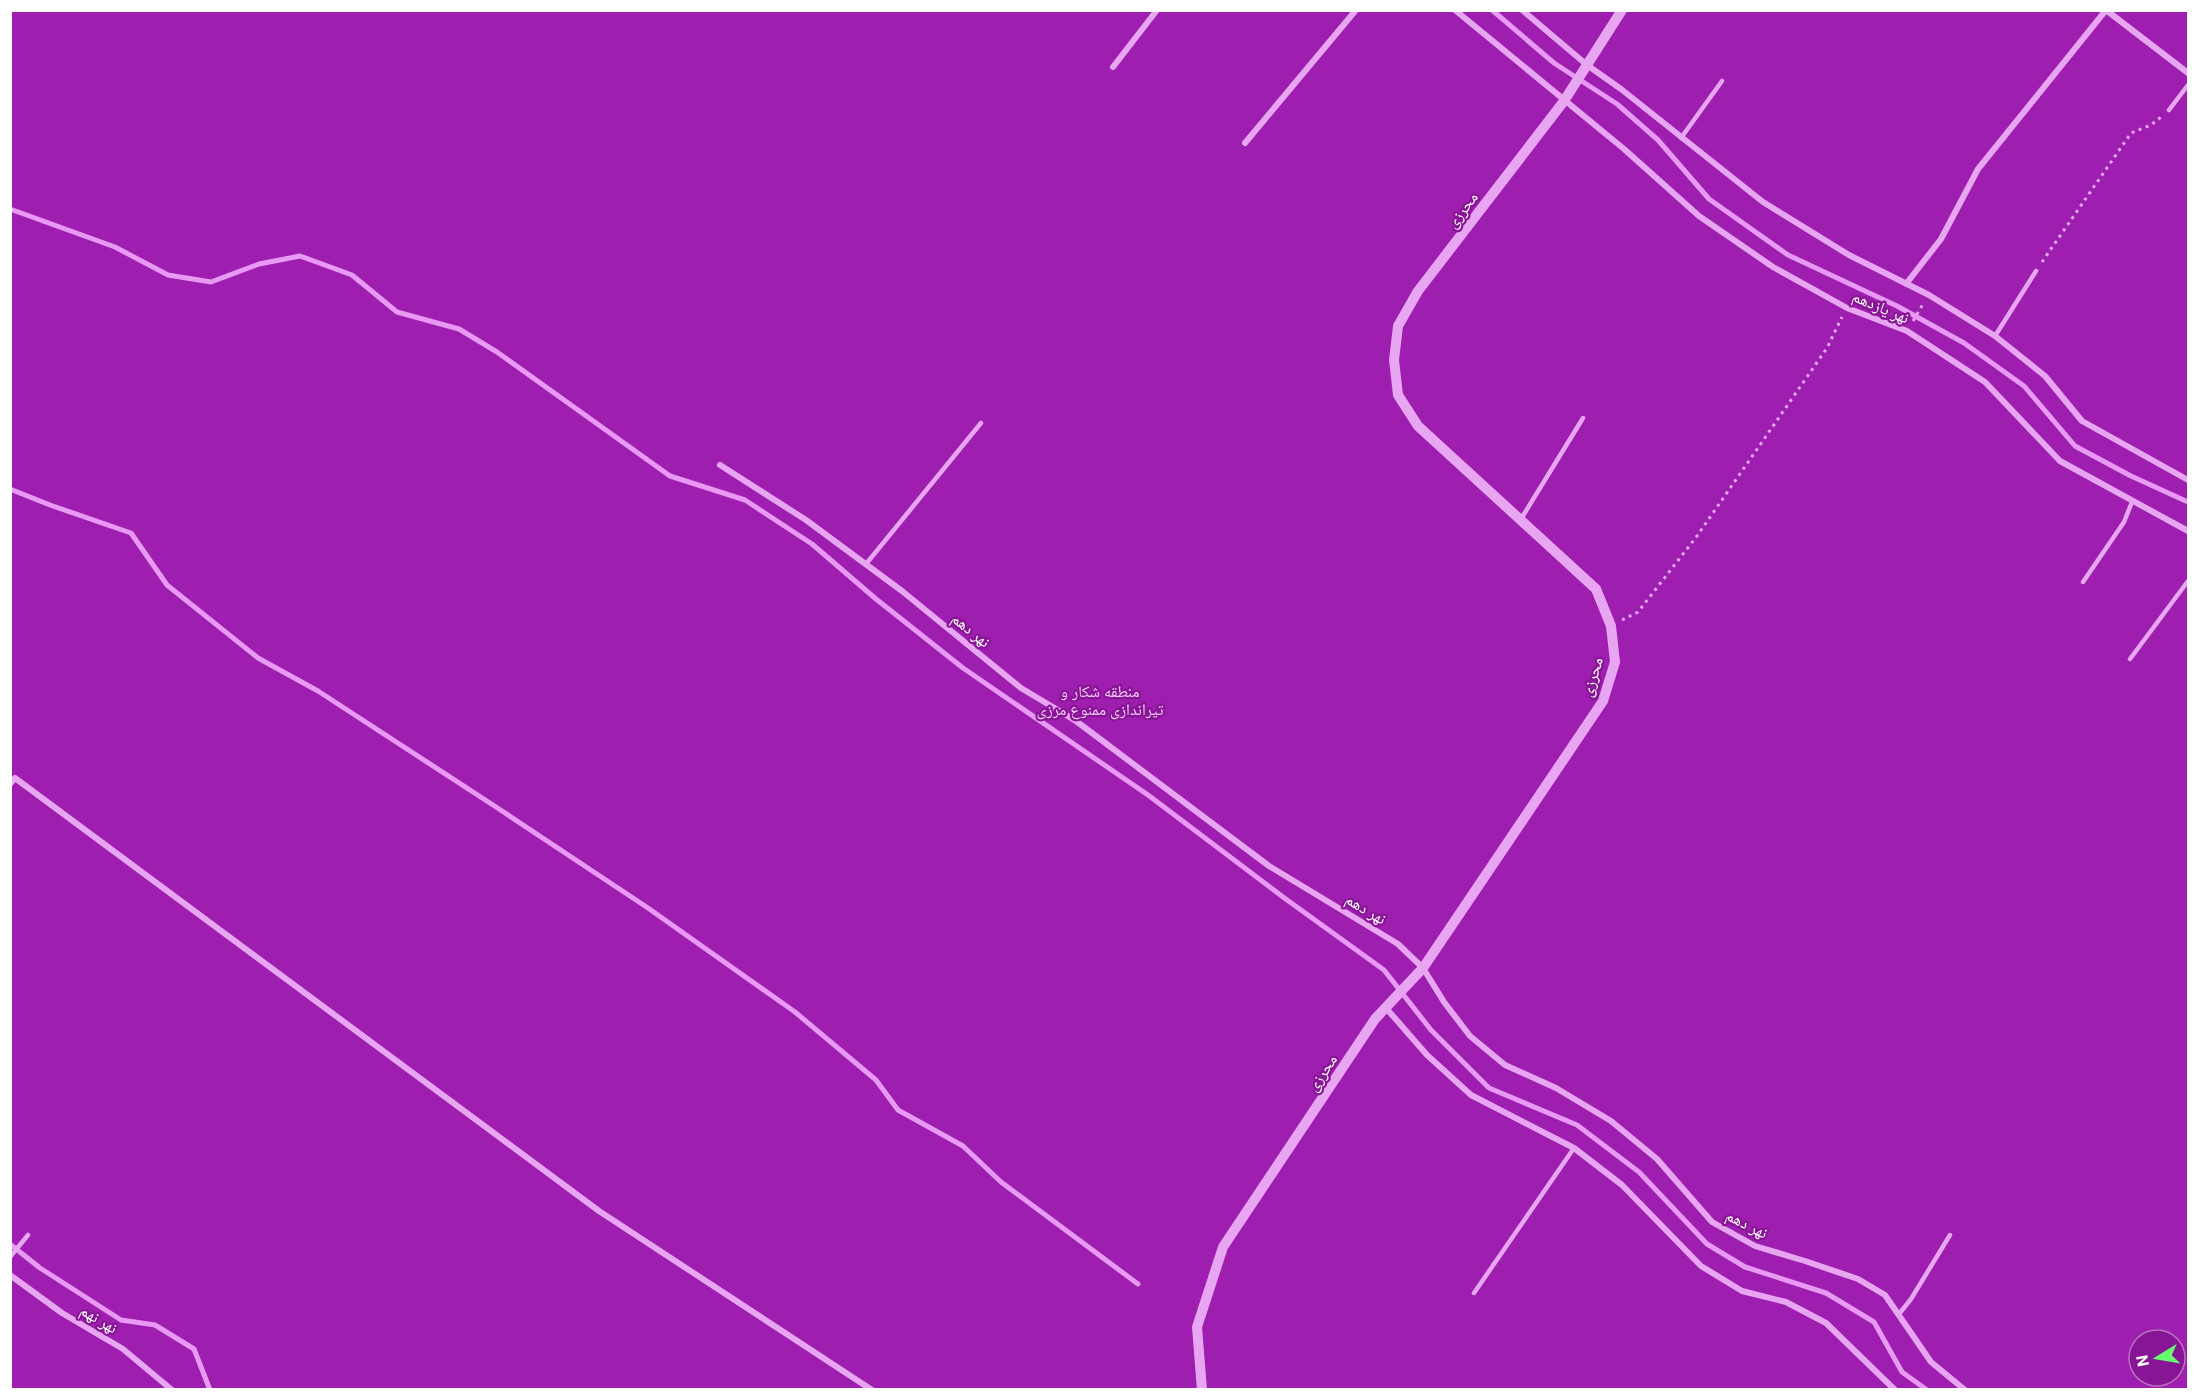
<svg xmlns="http://www.w3.org/2000/svg" width="2199" height="1400" font-family="Roboto,'Noto Naskh Arabic',sans-serif">
	<rect width="100%" height="100%" fill="#881595"/>
	<!-- green -->
	<path fill="#9e1eaf" fill-rule="evenodd" d="M10 11H2188V1389H11ZM2139 1340H2175V1376H2139Z"/>
	<g fill="none" stroke-linecap="round" stroke-linejoin="round">
		<!-- stream -->
		<path stroke="#e899f4" stroke-width="5" d="M1492 10 1554 63 1617 104 1658 140 1709 199 1788 255 1897 306 1964 343 2024 386 2075 446 2131 476 2188 502
			M10 209 115 247 168 275 211 282 259 264 300 256 352 275 397 312 459 329 497 352 670 476 745 500 812 544 876 599 963 668 1148 795 1283 897 1384 970 1431 1030 1489 1088 1577 1125 1639 1172 1707 1244 1745 1267 1826 1293 1874 1322 1902 1372 1927 1390
			M10 489 50 505 131 533 167 585 258 658 318 691 496 807 648 908 795 1012 876 1080 898 1110 963 1146 1001 1182 1138 1284
			M10 1244 40 1268 121 1320 155 1325 194 1349 210 1390"/>
		<!-- path -->
		<path stroke="#e8a6f2" stroke-width="3" stroke-dasharray="3 4.5" stroke-linecap="butt" d="M2042 262 2131 133 2151 125 2161 117
			M1913 321 1923 304
			M1622 620 1638 612 1697 536 1827 348 1842 317"/>
		<!-- service -->
		<path stroke="#e8a6f2" stroke-width="4.5" d="M2169 110 2188 85
			M1681 138 1722 81
			M1995 336 2036 271
			M1521 519 1583 418
			M866 564 981 423
			M2083 582 2124 522 2132 502
			M2130 659 2188 581
			M10 1257 28 1235
			M1474 1293 1574 1148
			M1899 1314 1911 1299 1950 1235"/>
		<!-- minor -->
		<path stroke="#e8a6f2" stroke-width="6" d="M1455 10 1624 149 1699 216 1773 267 1847 308 1907 331 1985 382 2060 461 2188 531
			M1522 10 1587 65 1621 89 1763 202 1849 255 1929 295 1995 336 2045 376 2082 421 2188 480
			M2106 10 2188 73
			M1113 67 1157 10
			M1245 143 1356 10
			M1906 284 1941 239 1978 169 2106 10
			M720 465 806 520 902 591 1021 688 1076 721 1269 866 1398 944 1423 968 1444 1002 1470 1036 1505 1065 1556 1088 1611 1121 1657 1159 1712 1222 1755 1246 1805 1261 1858 1279 1885 1295 1931 1362 1965 1390
			M10 784 15 778 599 1211 872 1390
			M1386 1008 1427 1055 1471 1095 1574 1148 1622 1185 1701 1266 1742 1291 1786 1302 1826 1323 1895 1390
			M10 1275 62 1313 123 1349 172 1390"/>
		<!-- tertiary -->
		<path stroke="#e8a6f2" stroke-width="10" d="M1202 1390 1197 1327 1223 1247 1375 1019 1423 968 1603 701 1615 662 1611 626 1596 589 1418 426 1398 395 1394 360 1398 326 1418 291 1564 101 1622 10"/>
	</g>
	<g text-anchor="middle" dominant-baseline="central" stroke-width="4.5" stroke-linejoin="round" paint-order="stroke">
		<!-- street labels -->
		<g font-size="16" fill="#fff" stroke="#881595">
			<text transform="translate(1462 210) rotate(-53)">محرزی</text>
			<text transform="translate(1881 307) rotate(23)">نهر یازدهم</text>
			<text transform="translate(971 630) rotate(39)">نهر دهم</text>
			<text transform="translate(1592 677) rotate(-73)">محرزی</text>
			<text transform="translate(1366 909) rotate(31)">نهر دهم</text>
			<text transform="translate(1322 1073) rotate(-56)">محرزی</text>
			<text transform="translate(1747 1224) rotate(27)">نهر دهم</text>
			<text transform="translate(99 1319) rotate(31)">نهر نهم</text>
		</g>
		<!-- park labels -->
		<g font-size="16" fill="#f6cefc" stroke="#881595">
			<text x="1100" y="691">منطقه شکار و<tspan x="1100" dy="18">تیراندازی ممنوع مرزی</tspan></text>
		</g>
	</g>
	<!-- border -->
	<rect width="2199" height="1400" fill="none" stroke="#ffffff" stroke-width="24"/>
	<!-- north arrow -->
	<g transform="translate(2157 1358) rotate(259)"><circle r="28" fill="#881595" stroke="#b873bf" stroke-width="1.5"/>
	<path d="M0-4.5L10 22L0 15L-10 22Z" fill="#67ff6d"/>
	<text y="-9" font-size="16" font-weight="bold" text-anchor="middle" fill="#ffffff">N</text>
	</g>
</svg>
